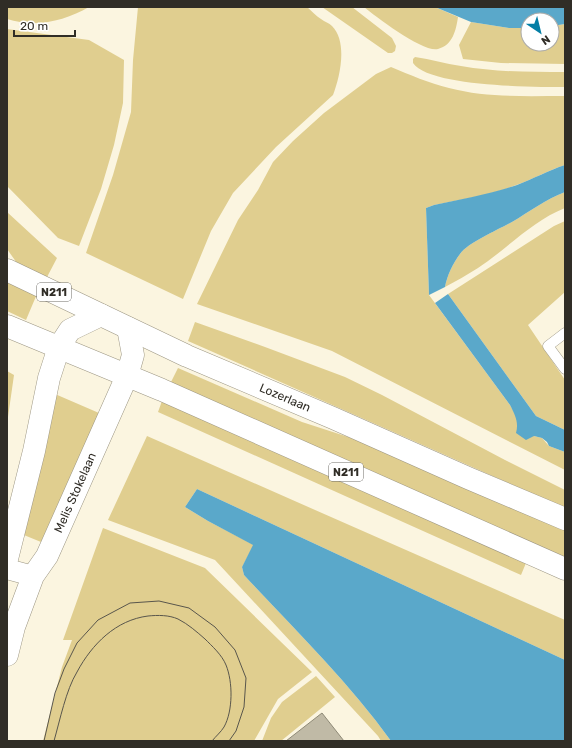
<svg xmlns="http://www.w3.org/2000/svg" width="572" height="748" font-family="Rubik,sans-serif">
	<rect width="100%" height="100%" fill="#fbf5e0"/>
	<!-- green -->
	<path fill="#e0ce8f" d="M7 7H89C65 21 35 28 7 19Z
		M138 7H307C312 11 316 16 321 19 325 22 329 23 332 26 348 42 340 77 333 95L276 147 233 193 211 231 183 299 86 253 113 175 131 112 133 60Z
		M322 7H352L392 38 396 46 395 51 392 53H388Z
		M364 7H435L458 17C456 30 453 45 438 49 424 53 376 17 364 7Z
		M471 22 509 28H528V44H552V26L565 24V64L501 63 463 59 459 45Z
		M7 29 89 40 124 60 123 103 114 145 101 189 79 246 58 238 7 186Z
		M415 57C431 59 445 64 461 66 495 72 530 72 565 72V87C536 87 429 87 413 63V59Z
		M391 67C410 75 429 83 449 88 487 98 526 96 565 96V165C549 170 535 178 519 184 492 195 462 199 434 205L426 208 429 295 510 405 517 418 518 426 534 436 542 438 549 446 565 452V470L332 351 197 304 238 220 258 190 273 162 293 141 324 113 376 74Z
		M565 192V208C532 221 507 249 478 268 467 275 456 281 445 287 447 276 453 263 460 254 469 242 498 230 512 222 529 212 546 199 565 192Z
		M7 212 57 258 46 279 19 266 7 249Z
		M565 221V292L528 325 565 380V430L536 416 448 294 554 226Z
		M7 282 37 294 26 320 7 311Z
		M195 322 265 347 345 377 382 395 505 460 565 490V508L188 341Z
		M178 368 302 422 376 446 565 529V559L170 384Z
		M7 371 14 375 7 424Z
		M55 394 99 413 41 542 19 533Z
		M162 401 526 563 521 575 158 412Z
		M147 436 565 620V660L197 489 185 507 208 521 254 545 242 567 244 575C294 629 348 681 391 741H381L378 736 215 560 108 520Z
		M103 528 205 568 312 672 278 699 254 741H43L62 667 72 640H63Z
		M316 676 335 697 281 741H262L271 718 282 702Z"/>
	<!-- water -->
	<path fill="#5aa8ca" d="M435 7H565V24L552 26V20H528V28H509L471 22Z
		M565 165V192C546 199 529 212 512 222 498 230 469 242 460 254 453 263 447 276 445 287L429 295 426 208 434 205C462 199 490 194 517 185 533 179 549 170 565 165Z
		M448 294 536 416 565 430V452L549 446 547 442 542 438 534 436 526 440 516 433C519 422 515 415 510 405L435 303Z
		M197 489 565 660V741H391C348 681 294 629 244 575L242 567 253 545 208 521 185 507Z"/>
	<!-- building -->
	<path fill="#c0baa6" stroke="#8f8a77" d="M322 713 344 741H286Z"/>
	<g fill="none" stroke-linecap="round" stroke-linejoin="round">
		<defs>
			<path id="service" d="M565 333 548 346 565 369"/>
			<path id="minor" d="M7 569 33 576"/>
			<g id="tertiary">
				<path d="M7 559 34 451 49 378 59 347 70 330 101 315"/>
				<path id="s1" d="M7 655 14 627 33 576 47 556 127 376 133 355 128 328"/>
			</g>
			<g id="primary">
				<path id="s2" d="M7 270 187 356 333 418 468 478 565 519"/>
				<path d="M7 326 162 390 565 569"/>
			</g>
		</defs>
		<!-- service casing -->
		<use href="#service" stroke="#9c9683" stroke-width="11"/>
		<!-- minor casing -->
		<use href="#minor" stroke="#9c9683" stroke-width="21"/>
		<!-- tertiary casing -->
		<use href="#tertiary" stroke="#9c9683" stroke-width="23"/>
		<!-- primary casing -->
		<use href="#primary" stroke="#9c9683" stroke-width="23"/>
		<!-- service -->
		<use href="#service" stroke="#fff" stroke-width="10"/>
		<!-- minor -->
		<use href="#minor" stroke="#fff" stroke-width="20"/>
		<!-- tertiary -->
		<use href="#tertiary" stroke="#fff" stroke-width="22"/>
		<!-- primary -->
		<use href="#primary" stroke="#fff" stroke-width="22"/>
		<!-- tram -->
		<path stroke="#59564c" stroke-width="1" d="M44 741 55 693 64 669 77 643 98 620 130 603 159 601 189 608 215 627 235 650 246 678 244 707 236 731 229 741
			M54 741C60 720 66 690 77 672 92 644 116 620 148 616 158 615 169 615 178 619 188 624 197 632 205 639 212 646 222 655 226 665 233 682 233 711 224 727 221 732 216 736 212 741"/>
	</g>
	<g text-anchor="middle" dominant-baseline="central" stroke-width="3" stroke-linejoin="round" paint-order="stroke">
		<!-- shield labels -->
		<g fill="#fff" stroke="#6e6c67" stroke-width="1">
			<rect x="37" y="283" width="34" height="18" rx="3"/>
			<rect x="329" y="463" width="34" height="18" rx="3"/>
		</g>
		<g font-size="11" font-weight="bold" fill="#302d26">
			<text x="54" y="292">N211</text>
			<text x="346" y="472">N211</text>
		</g>
		<!-- street labels -->
		<g font-size="12" fill="#302d26" stroke="#fff">
			<text stroke="none"><textPath href="#s2" startOffset="306">Lozerlaan</textPath></text>
			<text stroke="none"><textPath href="#s1" startOffset="177">Melis Stokelaan</textPath></text>
		</g>
	</g>
	<!-- border -->
	<rect width="572" height="748" fill="none" stroke="#302d26" stroke-width="16"/>
	<!-- north arrow -->
	<g transform="translate(540 32) rotate(145)"><circle r="19" fill="#ffffff" stroke="#acaba8"/>
	<path d="M0-3L7 15L0 10L-7 15Z" fill="#047ea5"/>
	<text y="-6" font-size="11" font-weight="bold" text-anchor="middle" fill="#302d26">N</text>
	</g>
	<!-- scale -->
	<path d="M14 30v6h61v-6" fill="none" stroke="#302d26" stroke-width="2"/>
	<text x="20" y="30" font-size="12" fill="#302d26" stroke="#ffffff" stroke-width="3" paint-order="stroke">20 m</text>
</svg>
